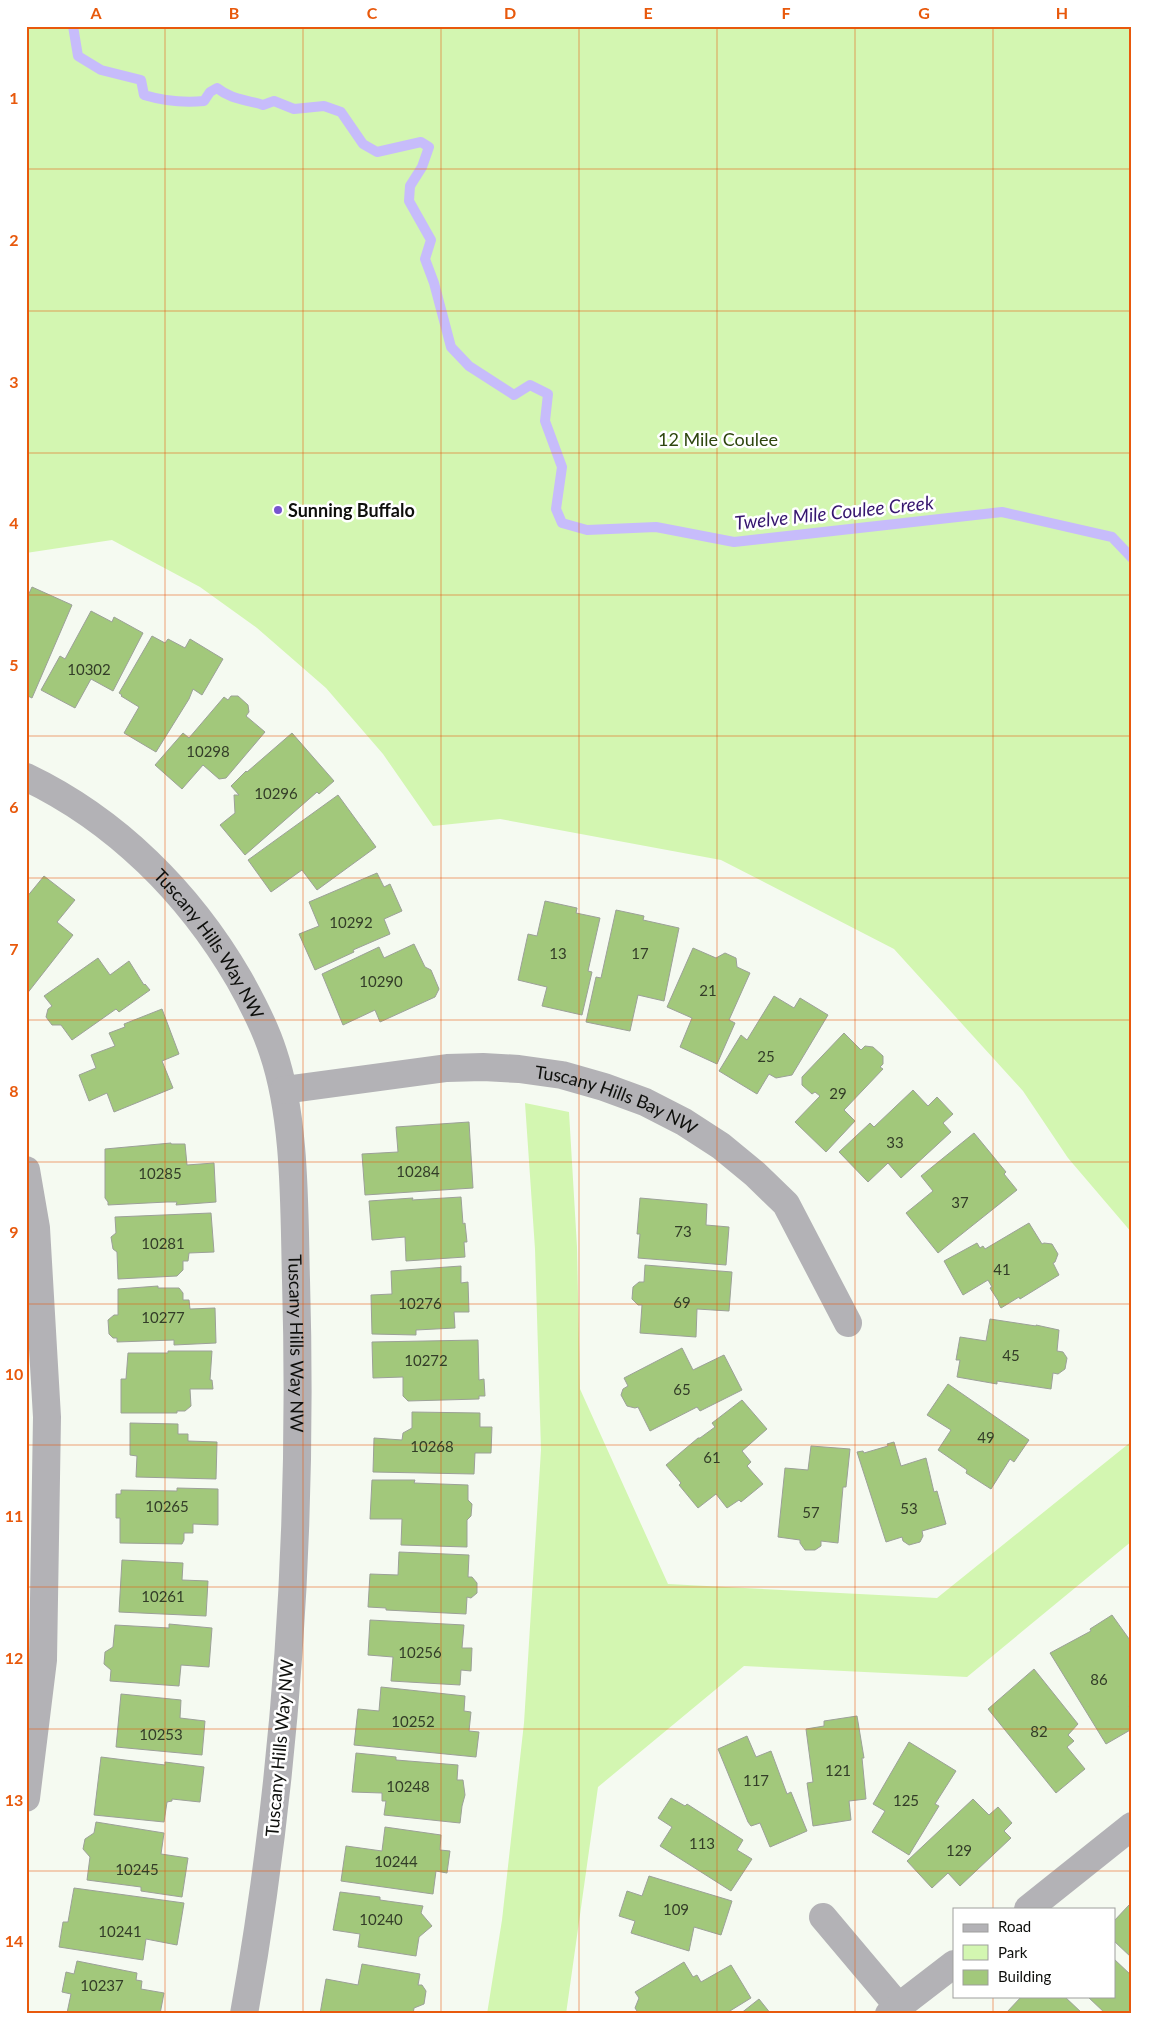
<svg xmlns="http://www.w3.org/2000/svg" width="1158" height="2040" font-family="Lato,sans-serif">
	<rect width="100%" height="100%" fill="#f5faf1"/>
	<!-- green -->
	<path fill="#d3f6b1" d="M26 26H1132V1233L1068 1158 1023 1091 894 949 721 860 500 819 433 826 383 754 326 688 257 628 200 587 112 540 26 553Z
		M525 1103 569 1112 577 1247 580 1389 668 1584 937 1598 1132 1441V1541L967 1677 744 1666 598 1787 566 2014H487L502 1920 524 1723 541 1450 535 1249Z"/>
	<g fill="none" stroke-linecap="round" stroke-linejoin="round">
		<!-- stream -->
		<path stroke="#c7bcfb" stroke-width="10" d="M73 26 78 56 101 70 141 80 144 95C164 101 183 103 204 101L210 92 217 88C232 100 245 99 263 105L274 101 294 109 324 106 341 112 363 144 377 152 421 142 429 147 422 167 410 186 409 201 431 240 425 259 434 283 451 347 469 366 514 395 530 385 548 394 545 421 562 467 556 509 562 523 587 530 656 527 734 542 1002 512 1112 537 1132 558"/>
	</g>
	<!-- building -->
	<path fill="#a2c87b" stroke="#9ca198" d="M32 587 72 605 32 698 26 695V600Z
		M91 611 112 622 114 617 143 633 113 691 91 679 75 708 41 690 60 656 65 659Z
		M152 636 165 643 168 639 185 648 190 639 223 659 202 695 193 689 189 699 156 752 124 733 139 707 121 696 122 695 119 693Z
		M231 696H238L248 705 249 712 246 716 265 732 226 778 219 779 203 765 182 789 155 765 183 733 189 738 224 697 228 700Z
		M292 733 334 781 319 794 317 792 245 855 220 825 235 813 234 795H239L231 786 246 771 247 772Z
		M338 795 376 847 317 890 302 870 271 892 248 860Z
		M377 873 384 887 390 884 402 911 384 919 390 934 353 950 354 952 315 970 299 934 319 926 309 902Z
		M44 876 75 900 57 922 73 935 26 995V898Z
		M545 901 577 908 576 913 600 918 588 971 592 972 582 1015 542 1006 547 987 518 980 528 934 537 936Z
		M616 910 644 916 643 920 679 928 664 1001 638 995 630 1031 586 1022 596 977 601 978Z
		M414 944 425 967 431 970 439 989 435 997 380 1022 375 1010 343 1025 322 974 379 947 384 958Z
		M693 948 716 958 725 953 736 958 737 967 750 973 729 1020 735 1023 717 1064 680 1047 692 1018 667 1007Z
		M98 958 110 975 129 961 144 985 145 984 150 990 119 1012 116 1009 72 1040 61 1025H52L46 1017 48 1009 52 1006 44 996Z
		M774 996 794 1008 800 998 828 1015 792 1075 776 1078 769 1074 757 1094 719 1071 741 1035 747 1040Z
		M162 1009 179 1054 162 1061 173 1088 114 1112 107 1093 89 1101 79 1075 96 1068 91 1055 115 1046 109 1033 125 1027 124 1024Z
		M844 1033 861 1050 865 1046 873 1047 883 1056V1064L880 1067 883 1069 844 1110 855 1121 826 1152 795 1122 820 1096 815 1092 812 1094 802 1085V1077Z
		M913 1090 928 1106 937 1097 953 1114 943 1123 951 1132 901 1178 888 1163 868 1182 839 1152 870 1123 874 1127Z
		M469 1122 473 1188 365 1195 362 1154 398 1152 396 1127Z
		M974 1133 1006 1172 1004 1174 1017 1190 938 1253 906 1213 933 1191 921 1176Z
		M171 1143V1144H185L187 1165 214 1163 216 1202 176 1205 177 1202H167L108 1205V1202L105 1198V1149Z
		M461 1197 463 1224 465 1223 467 1242H464L465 1257 406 1261 405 1237 372 1240 369 1201 413 1198 412 1200Z
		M640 1198 707 1204 706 1225 729 1227 726 1265 638 1258 640 1234H637Z
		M211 1213 214 1252 189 1253 188 1261H183V1270L177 1276 118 1279 117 1252 113 1249 111 1237 116 1233 115 1217Z
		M1029 1223 1042 1244 1044 1243 1052 1244 1058 1254 1055 1262 1053 1263 1059 1275 1020 1299 1019 1297 1001 1308 998 1303 999 1302 990 1288 992 1287 988 1280 963 1295 944 1261 977 1243 980 1248 983 1246 985 1249Z
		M645 1265 732 1272 729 1311 697 1309 696 1337 640 1333 642 1305H638L632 1299 633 1287 639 1282H644Z
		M461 1266V1283L468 1282 469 1312H454L455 1328 416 1330V1335L372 1334 371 1295 392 1294 391 1271Z
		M158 1286V1288H179L183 1293V1300H189L190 1309 215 1308 216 1343 174 1345V1340L117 1342V1338H113L109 1334 108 1320 114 1315H118V1289Z
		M990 1319 1036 1326V1325L1059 1330 1057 1351 1063 1352 1067 1358 1065 1369 1058 1374 1053 1373 1051 1389 997 1381V1384L957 1377 960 1360H956L960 1337 986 1341Z
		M478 1340 479 1380 484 1379 485 1396H479V1399L408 1401 403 1396V1377L373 1378 372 1342Z
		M682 1348 693 1370 724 1355 742 1390 700 1411 697 1407 650 1431 638 1407 635 1408 627 1406 621 1395 623 1389 628 1386 624 1378Z
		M168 1351H212L210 1380H212L213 1389H190L191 1406 185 1411H177V1413H121V1379H126L128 1353H168Z
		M948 1384 1029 1440 1014 1462 1010 1459 991 1489 966 1473 967 1470 938 1450 951 1430 927 1415Z
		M742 1400 767 1429 742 1451 751 1462 747 1466 763 1484 741 1502 739 1500 727 1508 716 1494 698 1508 679 1485 681 1483 666 1465 698 1438H700L715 1427 712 1423Z
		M412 1412 480 1413V1427H492L491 1453H475L474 1474 373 1472 374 1438 402 1440 403 1433 412 1428Z
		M130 1423 178 1424V1434H188V1441L217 1442 216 1479 136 1477 137 1456 130 1455Z
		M894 1442 901 1466 926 1458 934 1492 937 1491 946 1524 922 1531 923 1536 920 1542 909 1545 903 1541 902 1537 886 1542 857 1452 863 1451 864 1453 888 1446 887 1444Z
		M811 1446 850 1449 846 1487H843L838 1543 821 1541V1546L815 1550H805L800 1543V1540L778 1537 785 1468 808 1470Z
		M372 1480H415L414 1483 468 1485V1500L472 1504 471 1516 467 1520V1547L401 1545 402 1519H370Z
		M177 1488 218 1489V1525L193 1524V1533H184V1540L182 1544 120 1543V1518H116V1494H121V1490L177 1491Z
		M399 1552 469 1555 468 1577H472L477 1583V1593L471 1598 467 1597 466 1614 386 1610V1608L368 1607 370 1574 398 1575Z
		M122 1560 183 1563 182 1580 208 1581 206 1616 119 1612Z
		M1112 1615 1132 1643V1704L1129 1706 1132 1711V1729L1106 1744 1050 1653 1091 1631 1090 1629Z
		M370 1620 464 1625 462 1648H472L471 1671 461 1670 460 1685 391 1681 393 1657 368 1655Z
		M169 1624 212 1628 209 1667 181 1665 179 1686 110 1681 111 1670 104 1664 105 1652 113 1647 115 1625 169 1628Z
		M1034 1669 1078 1724 1068 1735 1074 1741 1067 1747 1085 1769 1056 1793 988 1709Z
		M381 1687 465 1696 464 1711 471 1712 469 1731 479 1732 476 1757 354 1745 358 1709 379 1711Z
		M121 1694 181 1700 180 1718 205 1721 202 1755 116 1747Z
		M857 1716 864 1758H862L866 1799 849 1801 851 1820 813 1826 807 1783 813 1782 806 1729 824 1726V1721Z
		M747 1736 756 1757 771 1751 787 1794 791 1792 807 1831 770 1847 760 1823 751 1826 748 1822 718 1749Z
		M909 1742 956 1771 935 1804 939 1806 909 1855 872 1832 885 1811 873 1804Z
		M356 1753 396 1757V1760L458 1765 457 1780H463L465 1795 462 1806 460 1823 384 1815 386 1801H382V1793L352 1792Z
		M101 1757 165 1765V1762L204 1767 200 1802 172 1799V1801L167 1802 164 1822 94 1815Z
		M671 1798 685 1806 687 1804 743 1840 737 1850 752 1859 731 1891 660 1846 672 1827 658 1818Z
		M973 1799 989 1815 998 1807 1012 1823 1004 1831 1011 1838 960 1886 948 1873 932 1888 907 1861Z
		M96 1822 164 1833 161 1854 188 1858 182 1897 141 1891V1887L87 1880 90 1857 83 1849 85 1839 94 1833Z
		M385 1827 441 1835 440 1850 450 1851 447 1873 436 1871 433 1894 341 1881 346 1846 382 1851Z
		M649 1876 732 1901 721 1935 694 1927 689 1951 631 1933 635 1921 619 1916 627 1891 642 1896Z
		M74 1888 184 1903 177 1945 146 1939 143 1960 59 1947 63 1922H68Z
		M340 1892 380 1897V1900L423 1906 421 1913 432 1926 419 1937 416 1956 358 1947 360 1934 333 1930Z
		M1129 1905 1132 1907V1958L1114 1941V1921Z
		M1114 1959 1132 1976V2014H1106L1087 1996H1114Z
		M77 1961 137 1973 136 1980 142 1981 141 1989 164 1993 160 2014 67 2013 71 1994 62 1992 66 1972 74 1974Z
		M684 1962 693 1977 697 1975 701 1982 731 1965 751 1998 725 2014H639L635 2008 639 1998 635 1992Z
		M362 1964 420 1974 418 1985H422L426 1991 424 2004 414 2008 413 2014H320L326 1979 358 1985Z
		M1022 1996H1064L1083 2014H1009L1007 2012Z
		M759 1999 771 2014H740Z"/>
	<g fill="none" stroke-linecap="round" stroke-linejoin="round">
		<!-- minor -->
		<g stroke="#b3b2b6" stroke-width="28">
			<path id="s1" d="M26 777C116 820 189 893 239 979 252 1002 265 1027 273 1052 296 1120 294 1208 296 1280 303 1525 287 1772 244 2014"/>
			<path id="s2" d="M284 1090 447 1068 483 1067 519 1069 562 1075 604 1087 645 1102 684 1122 721 1146 755 1174 786 1204 848 1323"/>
			<path d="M26 1170 36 1228 47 1417 43 1660 26 1798"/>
			<path d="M1028 1909 1132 1826"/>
			<path d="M823 1917 898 2006"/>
			<path d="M889 2014 954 1964"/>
		</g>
	</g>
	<!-- grid -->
	<path fill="none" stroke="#e8590c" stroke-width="1" stroke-opacity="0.55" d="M165 26V2014M303 26V2014M441 26V2014M579 26V2014M717 26V2014M855 26V2014M993 26V1909M26 169H1132M26 311H1132M26 453H1132M26 595H1132M26 736H1132M26 878H1132M26 1020H1132M26 1162H1132M26 1304H1132M26 1445H1132M26 1587H1132M26 1729H1132M26 1871H1132M993 1996V2014"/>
	<!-- markers -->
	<circle fill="#7755cf" stroke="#fff" stroke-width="2" cx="278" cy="510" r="5"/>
	<g text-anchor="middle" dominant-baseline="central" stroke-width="5" stroke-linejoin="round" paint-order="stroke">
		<!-- number labels -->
		<g font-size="15" fill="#333d28">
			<text x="89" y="669">10302</text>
			<text x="208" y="751">10298</text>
			<text x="276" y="793">10296</text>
			<text x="351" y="922">10292</text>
			<text x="558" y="953">13</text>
			<text x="640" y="953">17</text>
			<text x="381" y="981">10290</text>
			<text x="708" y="990">21</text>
			<text x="766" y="1056">25</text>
			<text x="838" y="1093">29</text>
			<text x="895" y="1142">33</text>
			<text x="418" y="1171">10284</text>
			<text x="160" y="1173">10285</text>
			<text x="960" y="1202">37</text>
			<text x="683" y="1231">73</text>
			<text x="163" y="1243">10281</text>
			<text x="1002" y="1269">41</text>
			<text x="682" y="1302">69</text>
			<text x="420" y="1303">10276</text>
			<text x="163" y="1317">10277</text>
			<text x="1011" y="1355">45</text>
			<text x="426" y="1360">10272</text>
			<text x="682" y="1389">65</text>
			<text x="986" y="1437">49</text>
			<text x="432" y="1446">10268</text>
			<text x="712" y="1457">61</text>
			<text x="167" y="1506">10265</text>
			<text x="909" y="1508">53</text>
			<text x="811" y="1512">57</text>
			<text x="163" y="1596">10261</text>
			<text x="420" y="1652">10256</text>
			<text x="1099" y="1679">86</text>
			<text x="413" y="1721">10252</text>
			<text x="1039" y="1731">82</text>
			<text x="161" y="1734">10253</text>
			<text x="838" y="1770">121</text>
			<text x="756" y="1780">117</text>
			<text x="408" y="1786">10248</text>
			<text x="906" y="1800">125</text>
			<text x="702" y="1843">113</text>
			<text x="959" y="1850">129</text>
			<text x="396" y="1861">10244</text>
			<text x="137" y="1869">10245</text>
			<text x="676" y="1909">109</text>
			<text x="381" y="1919">10240</text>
			<text x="120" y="1931">10241</text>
			<text x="102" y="1985">10237</text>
		</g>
		<!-- park labels -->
		<g font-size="18" fill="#2e460e" stroke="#fff">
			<text x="718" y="439">12 Mile Coulee</text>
		</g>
		<!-- poi labels -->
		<g font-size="18" font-weight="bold" fill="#0e0f0c" stroke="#fff" text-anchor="start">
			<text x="288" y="510">Sunning Buffalo</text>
		</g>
		<!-- street labels -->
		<g font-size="18" fill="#0e0f0c" stroke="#fff">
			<text stroke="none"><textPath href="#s1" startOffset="252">Tuscany Hills Way NW</textPath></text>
			<text stroke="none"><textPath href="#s2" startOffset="339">Tuscany Hills Bay NW</textPath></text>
			<text stroke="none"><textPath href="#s1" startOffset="672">Tuscany Hills Way NW</textPath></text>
			<text transform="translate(279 1748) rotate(-85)">Tuscany Hills Way NW</text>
		</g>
		<!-- water labels -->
		<g font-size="19" font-style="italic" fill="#36166f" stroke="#fff">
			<text transform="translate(834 512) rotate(-6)">Twelve Mile Coulee Creek</text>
		</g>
	</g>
	<!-- border -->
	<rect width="1158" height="2040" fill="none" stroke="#ffffff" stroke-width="55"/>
	<!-- legend -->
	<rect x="953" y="1908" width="162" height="90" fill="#ffffff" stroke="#9f9f9e"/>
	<rect x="963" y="1924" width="25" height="8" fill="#b3b2b6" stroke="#9f9f9e"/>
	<text x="998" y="1932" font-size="15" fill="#0e0f0c">Road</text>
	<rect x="963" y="1945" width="25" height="15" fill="#d3f6b1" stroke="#9f9f9e"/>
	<text x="998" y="1958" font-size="15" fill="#0e0f0c">Park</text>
	<rect x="963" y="1970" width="25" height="15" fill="#a2c87b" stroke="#9f9f9e"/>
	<text x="998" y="1982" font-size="15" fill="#0e0f0c">Building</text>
	<rect x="28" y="28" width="1102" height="1984" fill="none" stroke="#e8590c" stroke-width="2"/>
	<g font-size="16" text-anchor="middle" font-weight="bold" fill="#e8590c">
		<text x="96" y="19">A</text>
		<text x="234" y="19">B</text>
		<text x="372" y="19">C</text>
		<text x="510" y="19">D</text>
		<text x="648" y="19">E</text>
		<text x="786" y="19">F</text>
		<text x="924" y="19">G</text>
		<text x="1062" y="19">H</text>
		<text x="14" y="104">1</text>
		<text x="14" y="246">2</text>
		<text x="14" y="388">3</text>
		<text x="14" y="529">4</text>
		<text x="14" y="671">5</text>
		<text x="14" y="813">6</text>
		<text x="14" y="955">7</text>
		<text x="14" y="1097">8</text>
		<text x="14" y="1238">9</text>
		<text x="14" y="1380">10</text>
		<text x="14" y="1522">11</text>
		<text x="14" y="1664">12</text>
		<text x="14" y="1806">13</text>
		<text x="14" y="1947">14</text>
	</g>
</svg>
